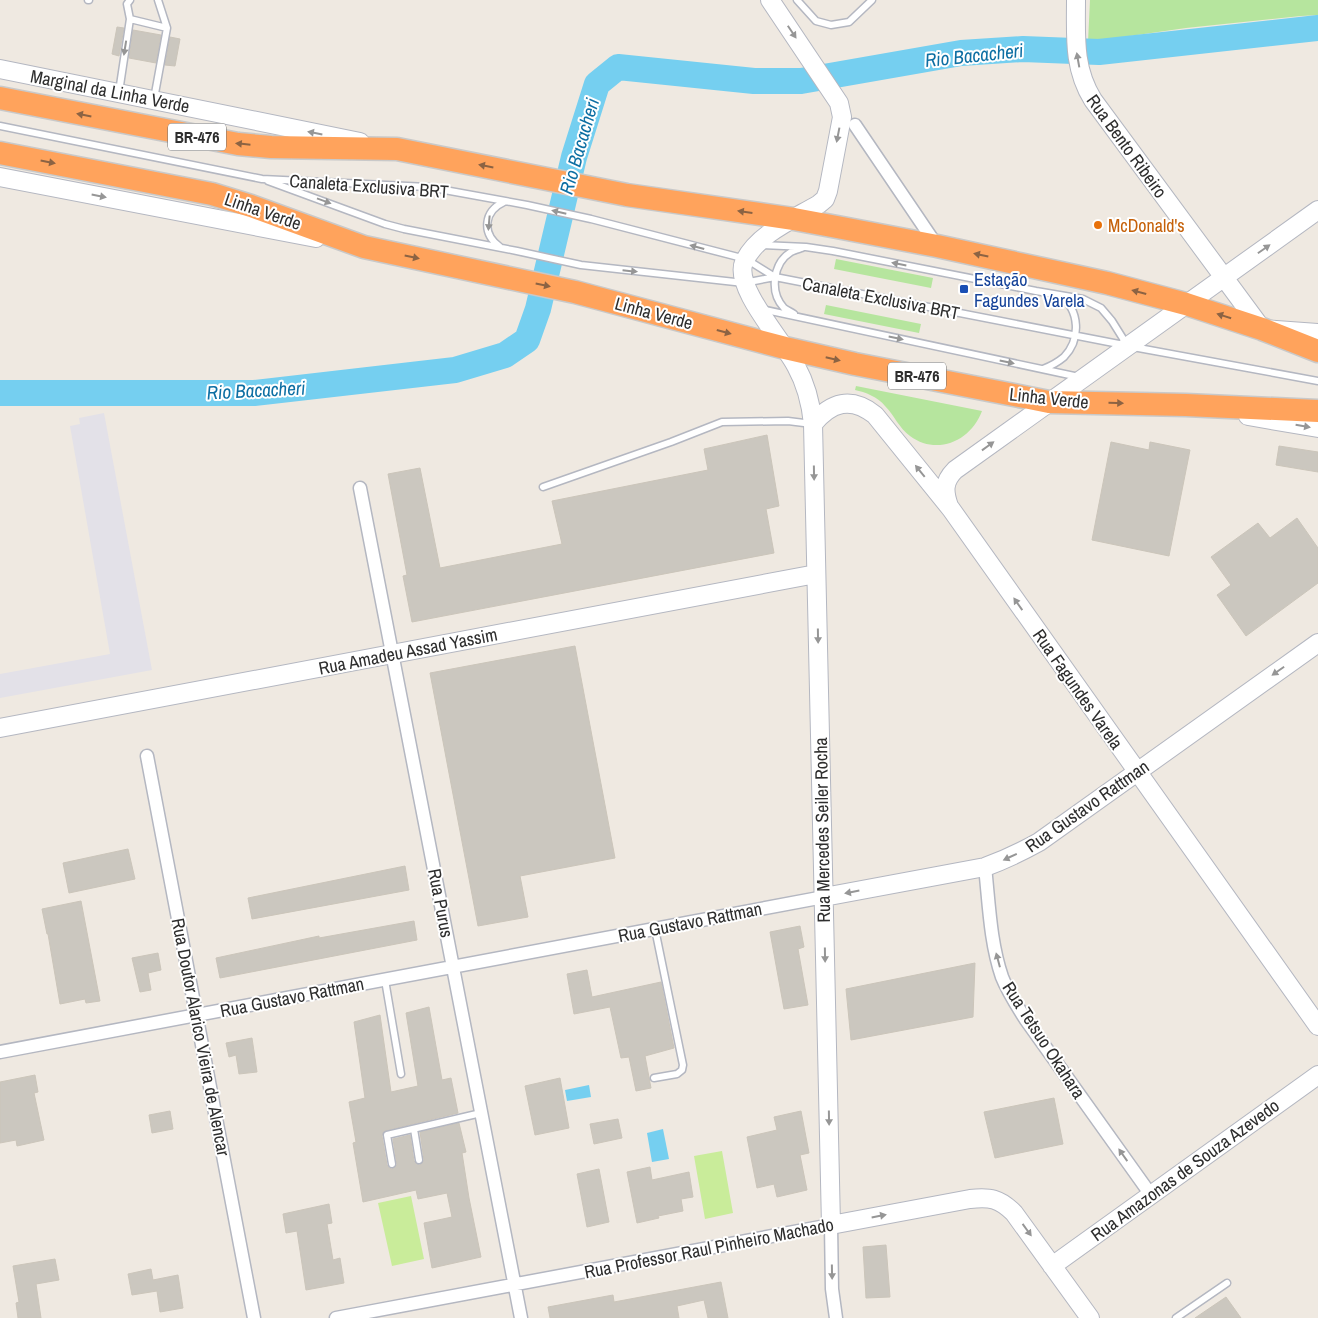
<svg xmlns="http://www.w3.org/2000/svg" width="1318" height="1318" font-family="'Archivo Narrow',sans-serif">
	<rect width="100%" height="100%" fill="#efe9e1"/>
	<!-- industrial -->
	<path fill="#e3e1e8" d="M104 413 152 670 0 698V674L110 654 70 426 80 424 79 418Z"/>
	<!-- green -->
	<path fill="#b6e59e" d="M1090 0H1318V15L1301 16 1186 28 1088 42Z
		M836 259 933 278 931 288 834 269Z
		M826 305 921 324 919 333 824 314Z
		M856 386 982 411C971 441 937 456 910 436 899 428 894 415 885 406 878 397 865 392 855 390Z"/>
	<!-- pitch -->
	<path fill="#c9ec9a" d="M722 1151 733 1213 705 1219 694 1156Z
		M411 1196 424 1259 392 1266 378 1203Z"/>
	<!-- water -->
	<path fill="#75cff0" d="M589 1085 591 1097 567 1101 565 1090Z
		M663 1129 669 1159 652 1162 647 1133Z"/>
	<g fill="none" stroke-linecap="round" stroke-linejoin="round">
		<!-- river -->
		<path stroke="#75cff0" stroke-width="26" d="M0 393H254L455 370 505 355 527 340 538 309 574 157 597 84 618 67 754 81H801L961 53 1023 49 1099 52 1318 28"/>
	</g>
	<!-- building -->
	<path fill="#cbc7bf" stroke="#cbc5ba" d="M117 27 124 28 119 56 112 54Z
		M133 30 161 35 156 63 129 58Z
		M170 37 180 39 175 66 165 65Z
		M767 435 779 506 766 509 774 553 412 622 403 576 407 575 388 474 420 468 440 568 562 544 552 501 708 470 704 449Z
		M1111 442 1149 450 1150 442 1190 450 1169 556 1092 540Z
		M1279 446 1318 452V472L1276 465Z
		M1297 518 1318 548V583L1246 636 1217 595 1231 585 1211 557 1258 523 1270 538Z
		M575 646 615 858 520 876 528 917 478 926 430 673Z
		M128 849 135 879 69 893 63 863Z
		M405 866 409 890 252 919 248 898Z
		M81 901 100 1001 86 1003 85 999 60 1004 48 934H47L42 909Z
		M414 921 417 940 220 978 216 958 319 936V938Z
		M800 926 804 947 798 949 808 1005 784 1009 770 932Z
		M158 953 161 970 148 973 151 990 140 992 132 958Z
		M975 963 973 1017 851 1040 846 989Z
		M587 970 592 997 661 982 674 1048 645 1056 651 1088 636 1091 629 1057 621 1058 610 1007 574 1014 567 974Z
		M429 1007 442 1080 451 1078 458 1113 384 1131 382 1136 387 1165 389 1168 392 1169 397 1165 393 1139 410 1135 414 1161 417 1164 420 1165 423 1162 424 1160 420 1132 459 1123 466 1152 462 1153 469 1198 481 1257 432 1268 424 1223 452 1217 447 1193 418 1199 416 1190 363 1202 353 1143 356 1142 349 1102 365 1098 354 1022 380 1015 391 1092 418 1086 406 1013Z
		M252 1038 257 1072 239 1074 236 1055 229 1057 226 1043Z
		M35 1075 38 1092 34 1093 44 1140 17 1146 16 1140 0 1143V1082Z
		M560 1078 569 1128 535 1135 525 1086Z
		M1054 1098 1063 1144 995 1158 984 1112Z
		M170 1111 173 1129 152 1133 149 1115Z
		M801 1111 809 1153 800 1155 807 1190 777 1197 774 1184 757 1188 747 1137 777 1130 774 1117Z
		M618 1119 622 1138 594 1144 590 1124Z
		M650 1167 652 1180 689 1172 693 1197 681 1199 683 1211 658 1216 659 1218 637 1223 627 1172Z
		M599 1169 609 1222 587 1227 577 1174Z
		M329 1204 332 1223 327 1224 333 1260 340 1258 344 1283 306 1290 297 1231 286 1233 283 1214Z
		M886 1245 890 1297 866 1298 863 1247Z
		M55 1259 59 1280 36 1284 41 1318H18L16 1303 19 1302 13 1266Z
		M151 1269 153 1280 178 1275 183 1308 160 1312 157 1291 132 1295 128 1274Z
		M721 1282 728 1318H708L704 1300 677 1306 679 1318H550L548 1307 613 1295 614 1302Z
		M1226 1297 1241 1318H1195Z"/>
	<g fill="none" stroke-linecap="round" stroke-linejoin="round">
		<defs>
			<path id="lane" d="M88 0H89
				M797 0 816 21 831 25 849 22 872 0
				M130 19 167 28
				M119 92 130 19 127 4 130 0
				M154 99 167 28 158 0
				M0 126 262 179 428 187 527 205 591 219 746 259 775 277 1124 345
				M268 181 385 224 404 229 517 251 581 265 744 283 775 277
				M761 245 806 247 833 251 1036 291 1083 299 1101 308 1112 321 1127 345
				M500 247C481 233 484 211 504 202
				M761 309 1079 377
				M794 314C791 312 787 310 784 308 769 292 773 263 791 252 794 250 799 249 802 248
				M1133 347 1318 381
				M1043 369C1051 366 1058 362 1064 357 1081 339 1080 310 1060 296
				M543 487 671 442 722 422 788 421 812 424
				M385 980 401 1074
				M654 1078 677 1074 682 1070 683 1065 655 929
				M414 1129 419 1160
				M392 1164 387 1135 481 1113
				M1176 1318 1227 1283"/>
			<path id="street" d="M855 125 937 246
				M360 488 521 1318
				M147 756 254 1318
				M985 867C989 903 990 942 1002 977 1008 992 1017 1006 1026 1020L1151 1195
				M0 1052 824 897
				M336 1318 831 1225 832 1289 836 1318"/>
			<path id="secondary" d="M770 0 839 103 842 117 828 191 825 199 819 204C794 219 757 234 744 262 733 287 784 342 796 366 806 384 811 404 813 424L831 1225 970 1199C990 1197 999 1198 1014 1213L1090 1318
				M1076 0C1076 36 1073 68 1093 100L1262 329 1318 333
				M0 69 360 142
				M0 177 316 238
				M1248 416 1318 428
				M813 424C831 402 851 396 875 415L951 509 1318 1026
				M949 506C944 492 943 482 955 470L1318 210
				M0 728 816 574
				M824 897 985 867C1004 860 1021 852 1039 842L1318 643
				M1052 1266 1318 1075"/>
			<path id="highway" d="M0 98 238 144 271 147 397 149 627 195 794 219 837 227 937 246 1107 283 1186 304 1262 329 1318 351
				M0 153 212 194 251 206 364 247 575 292 785 348 855 364 1014 395 1049 402 1186 405 1318 411"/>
		</defs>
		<!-- lane casing -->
		<use href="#lane" stroke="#b4b7c1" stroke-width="9"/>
		<!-- street casing -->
		<use href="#street" stroke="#b4b7c1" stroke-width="15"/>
		<!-- secondary casing -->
		<use href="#secondary" stroke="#b4b7c1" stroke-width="20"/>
		<!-- highway casing -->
		<use href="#highway" stroke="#c9c9c9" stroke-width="25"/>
		<!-- lane -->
		<use href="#lane" stroke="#fff" stroke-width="6"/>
		<!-- street -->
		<use href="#street" stroke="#fff" stroke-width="12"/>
		<!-- secondary -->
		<use href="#secondary" stroke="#fff" stroke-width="18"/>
		<!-- highway -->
		<use href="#highway" stroke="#ffa35c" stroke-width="22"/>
	</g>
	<!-- one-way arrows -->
	<defs><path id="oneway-solid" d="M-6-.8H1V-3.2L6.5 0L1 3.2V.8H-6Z" transform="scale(1.25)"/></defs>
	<g fill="#969696">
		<use href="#oneway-solid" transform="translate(792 32) rotate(56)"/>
		<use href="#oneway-solid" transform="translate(125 48) rotate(99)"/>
		<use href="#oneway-solid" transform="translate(1078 60) rotate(-100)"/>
		<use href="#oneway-solid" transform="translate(315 133) rotate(-169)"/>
		<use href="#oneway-solid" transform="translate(838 135) rotate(101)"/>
		<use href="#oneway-solid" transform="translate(99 196) rotate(11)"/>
		<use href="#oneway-solid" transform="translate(324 201) rotate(20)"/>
		<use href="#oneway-solid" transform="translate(559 212) rotate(-167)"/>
		<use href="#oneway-solid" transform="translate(489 223) rotate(95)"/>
		<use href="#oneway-solid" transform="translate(697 247) rotate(-165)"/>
		<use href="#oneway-solid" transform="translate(1264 249) rotate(-35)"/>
		<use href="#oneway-solid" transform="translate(899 264) rotate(-169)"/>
		<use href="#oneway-solid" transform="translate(630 271) rotate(6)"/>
		<use href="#oneway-solid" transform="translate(896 338) rotate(12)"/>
		<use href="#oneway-solid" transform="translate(1007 362) rotate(12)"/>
		<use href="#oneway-solid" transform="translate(1303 426) rotate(10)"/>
		<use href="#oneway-solid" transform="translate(988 446) rotate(-36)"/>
		<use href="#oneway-solid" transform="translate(920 471) rotate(-129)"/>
		<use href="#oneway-solid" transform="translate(814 473) rotate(89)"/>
		<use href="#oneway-solid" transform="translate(1018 604) rotate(-125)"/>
		<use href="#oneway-solid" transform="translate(818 636) rotate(89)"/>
		<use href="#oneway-solid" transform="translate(1278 671) rotate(145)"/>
		<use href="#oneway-solid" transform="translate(1010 857) rotate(155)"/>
		<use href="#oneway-solid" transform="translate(852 892) rotate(169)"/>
		<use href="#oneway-solid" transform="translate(825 955) rotate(89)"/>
		<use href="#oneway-solid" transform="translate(998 960) rotate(-105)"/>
		<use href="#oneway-solid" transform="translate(829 1118) rotate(89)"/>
		<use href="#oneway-solid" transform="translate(1123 1155) rotate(-125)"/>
		<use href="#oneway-solid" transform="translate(879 1216) rotate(-11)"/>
		<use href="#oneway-solid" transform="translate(1027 1230) rotate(54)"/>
		<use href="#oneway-solid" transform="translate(832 1272) rotate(89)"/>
	</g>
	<g fill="#8c6343">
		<use href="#oneway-solid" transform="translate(84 115) rotate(-169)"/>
		<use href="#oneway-solid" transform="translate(243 144) rotate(-174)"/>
		<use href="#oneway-solid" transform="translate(48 162) rotate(11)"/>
		<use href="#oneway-solid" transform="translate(486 166) rotate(-169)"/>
		<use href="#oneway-solid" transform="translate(745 212) rotate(-172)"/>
		<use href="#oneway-solid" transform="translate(981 255) rotate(-168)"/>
		<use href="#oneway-solid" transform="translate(412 257) rotate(12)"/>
		<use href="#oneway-solid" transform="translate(543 285) rotate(12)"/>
		<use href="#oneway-solid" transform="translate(1139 292) rotate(-165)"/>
		<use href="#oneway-solid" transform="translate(1224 316) rotate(-162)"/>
		<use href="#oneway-solid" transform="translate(724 332) rotate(15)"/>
		<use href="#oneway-solid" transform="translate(833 359) rotate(13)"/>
		<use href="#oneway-solid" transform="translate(1116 403) rotate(1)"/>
	</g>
	<!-- markers -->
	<circle fill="#e8710a" stroke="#fff" stroke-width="2" cx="1098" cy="225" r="5"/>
	<rect fill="#1a4fb4" stroke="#fff" stroke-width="2" x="959" y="284" width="10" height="10" rx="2.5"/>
	<g text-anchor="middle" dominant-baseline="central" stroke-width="4" stroke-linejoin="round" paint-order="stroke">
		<!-- shield labels -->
		<g fill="#fff" stroke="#6d6d6d" stroke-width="1">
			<rect x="168" y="123.5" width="58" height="27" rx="4"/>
			<rect x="888" y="362.5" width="58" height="27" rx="4"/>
		</g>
		<g font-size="16" font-weight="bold" fill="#2e2e2e">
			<text x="197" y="137">BR-476</text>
			<text x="917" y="376">BR-476</text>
		</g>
		<!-- street labels -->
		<g font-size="18" fill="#2e2e2e" stroke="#fff">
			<text transform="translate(110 91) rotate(11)">Marginal da Linha Verde</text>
			<text transform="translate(1127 146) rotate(54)">Rua Bento Ribeiro</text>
			<text transform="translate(369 186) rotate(4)">Canaleta Exclusiva BRT</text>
			<text transform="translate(263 211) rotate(19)">Linha Verde</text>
			<text transform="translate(881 298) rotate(11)">Canaleta Exclusiva BRT</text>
			<text transform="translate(654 313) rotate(15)">Linha Verde</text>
			<text transform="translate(1049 398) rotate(6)">Linha Verde</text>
			<text transform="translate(408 651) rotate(-11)">Rua Amadeu Assad Yassim</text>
			<text transform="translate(1078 689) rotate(55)">Rua Fagundes Varela</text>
			<text transform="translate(1087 806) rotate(-35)">Rua Gustavo Rattman</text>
			<text transform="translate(822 830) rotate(-91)">Rua Mercedes Seiler Rocha</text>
			<text transform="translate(441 903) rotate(79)">Rua Purus</text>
			<text transform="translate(690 922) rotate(-11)">Rua Gustavo Rattman</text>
			<text transform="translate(292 997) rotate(-11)">Rua Gustavo Rattman</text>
			<text transform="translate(201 1037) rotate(79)">Rua Doutor Alarico Vieira de Alencar</text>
			<text transform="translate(1044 1040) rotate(57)">Rua Tetsuo Okahara</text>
			<text transform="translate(1185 1170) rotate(-36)">Rua Amazonas de Souza Azevedo</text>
			<text transform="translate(709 1248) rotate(-11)">Rua Professor Raul Pinheiro Machado</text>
		</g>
		<!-- food labels -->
		<g font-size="18" fill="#c56008" stroke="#fff" text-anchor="start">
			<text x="1108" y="225">McDonald's</text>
		</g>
		<!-- transit labels -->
		<g font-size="18" fill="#164399" stroke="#fff" text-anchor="start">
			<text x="974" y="279">Estação<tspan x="974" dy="21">Fagundes Varela</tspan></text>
		</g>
		<!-- water labels -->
		<g font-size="19" font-style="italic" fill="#0d6fa3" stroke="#fff">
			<text transform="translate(974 55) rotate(-6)">Rio Bacacheri</text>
			<text transform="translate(579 146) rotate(-74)">Rio Bacacheri</text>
			<text transform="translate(256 390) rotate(-3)">Rio Bacacheri</text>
		</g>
	</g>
</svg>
